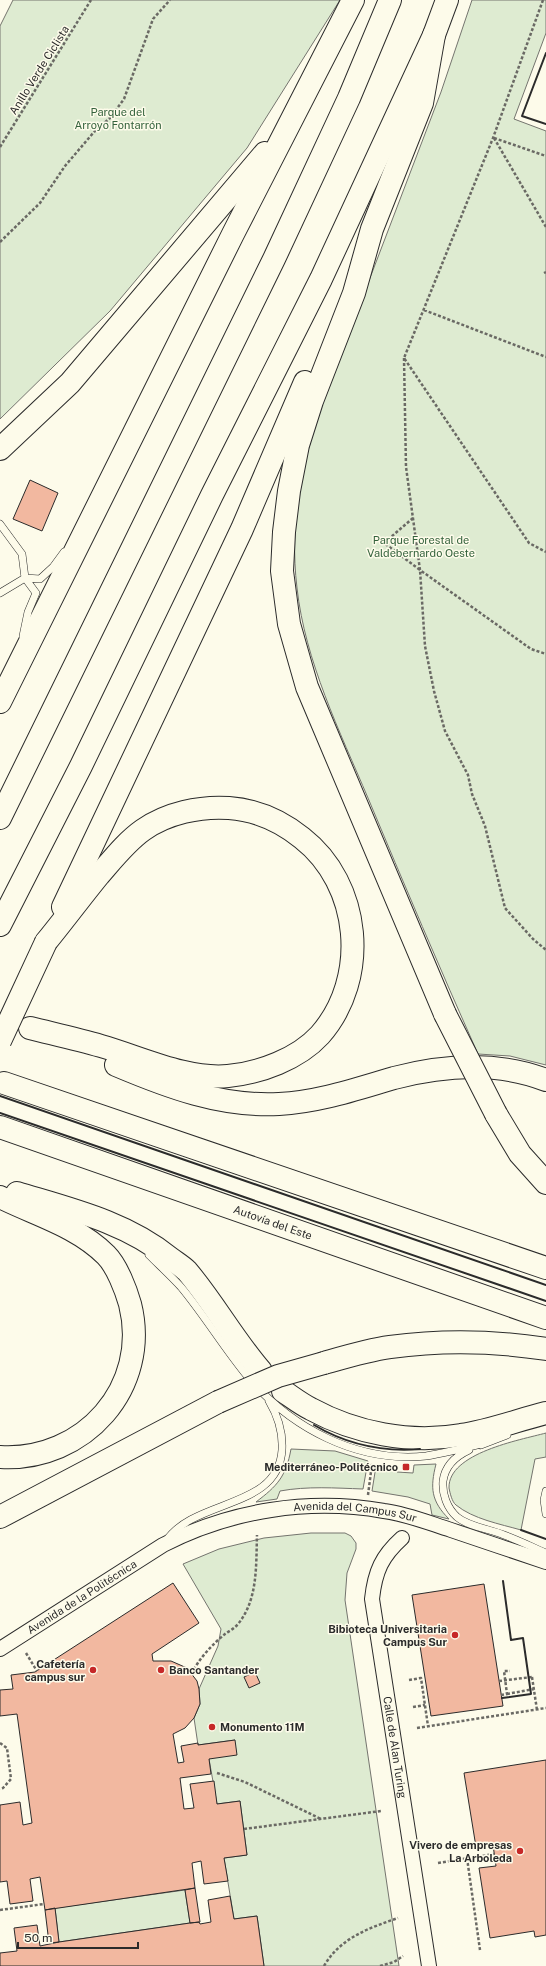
<svg xmlns="http://www.w3.org/2000/svg" width="546" height="1966" font-family="'Public Sans',sans-serif">
	<rect width="100%" height="100%" fill="#fdfbea"/>
	<!-- green -->
	<path fill="#deebd1" stroke="#74746e" d="M13 0H340L247 148 110 311 0 419V26Z
		M472 0H546V33L514 119 546 131V1065L510 1056 478 1054C440 969 404 884 368 798 340 732 305 661 297 588 289 521 302 464 323 401L441 92Z
		M546 1433V1457L535 1459 521 1530C500 1524 473 1519 456 1505 452 1502 450 1493 449 1488 448 1453 520 1440 546 1433Z
		M291 1449 335 1451 368 1461 363 1489C335 1488 307 1486 280 1491L277 1499 256 1502C277 1486 286 1477 291 1449Z
		M436 1464C430 1488 431 1501 449 1519L432 1515 430 1504 408 1497 372 1491 376 1466 397 1468V1472L413 1473 414 1465Z
		M311 1533H345L351 1536 356 1543V1549L347 1573 345 1600 399 1966H264L257 1916 234 1919 224 1858 247 1855 240 1801 217 1804 209 1759 235 1740 198 1745 194 1718 200 1704 199 1689 218 1646 221 1629 183 1564 219 1549 264 1538Z
		M185 1890 190 1923 59 1942 55 1908Z"/>
	<!-- building -->
	<path fill="#f2b8a0" stroke="#2b2b2b" d="M30 480 58 493 42 531 13 519Z
		M173 1583 199 1623 152 1654 153 1661H171L187 1668 197 1681 199 1689 200 1704 194 1718 185 1728 173 1734 178 1763 184 1762 181 1746 198 1743V1745L235 1740 237 1755 209 1759 211 1774 180 1778 184 1809 194 1808 190 1784 214 1781 217 1804 240 1801 247 1855 224 1858 228 1881 204 1884 201 1861 192 1863 195 1888 45 1910 40 1877 30 1879 33 1901 10 1904 7 1881 0 1882V1805L20 1802 23 1825 32 1823 17 1714 0 1716V1690L13 1689 11 1675 35 1672Z
		M484 1584 503 1706 431 1716 412 1595Z
		M255 1672 260 1683 249 1688 244 1677Z
		M546 1760V1935L535 1937 534 1931 490 1938 479 1868 496 1866 493 1845 476 1847 464 1773Z
		M195 1888 200 1922 190 1923 185 1890Z
		M230 1896 234 1919 257 1916 264 1966H0V1953L17 1951 14 1928 37 1925 40 1946 59 1942 190 1923 199 1922 200 1924 211 1922 208 1900Z
		M55 1908 59 1942 49 1943 45 1910Z"/>
	<g fill="none" stroke-linecap="round" stroke-linejoin="round">
		<defs>
			<path id="service" d="M0 524 22 554 25 578 0 593
				M23 636 28 612 36 593 25 578 40 579 53 567 64 552
				M149 1255C159 1265 171 1276 181 1287 205 1316 224 1348 248 1377 291 1428 357 1463 426 1456 445 1453 465 1448 485 1443
				M481 1445 507 1435
				M469 1450C456 1456 445 1466 443 1481 442 1494 447 1508 457 1517 469 1527 490 1529 504 1535 518 1540 532 1547 546 1553
				M546 1491 544 1500 546 1514
				M166 1541C195 1498 278 1510 282 1450 283 1432 278 1416 269 1401"/>
			<g id="minor">
				<path id="s1" d="M402 1538C382 1556 375 1571 372 1599L429 1966"/>
				<path id="s2" d="M0 1649 163 1545C231 1510 309 1498 384 1511 407 1514 429 1523 451 1530 483 1541 514 1551 546 1562"/>
			</g>
			<g id="motorway">
				<path d="M434 35 422 103 372 229 354 293 312 401 298 445 289 491 284 532 282 571 289 624 307 687 445 1014"/>
				<path d="M0 449 70 383 265 153"/>
				<path d="M0 702 233 234 353 0"/>
				<path d="M0 818 274 259 349 98 390 0"/>
				<path d="M63 907 242 529 305 382"/>
				<path d="M0 925 81 766 212 495 321 279 434 35 447 0"/>
				<path d="M30 1028C54 1034 77 1039 101 1046 140 1057 187 1080 228 1076 260 1073 298 1059 320 1035 370 978 361 884 302 838 281 821 256 810 229 808 200 806 167 813 143 830 126 842 113 859 99 875 81 897 64 920 46 942"/>
				<path d="M116 1065C168 1087 221 1107 279 1104 319 1102 356 1089 394 1078 444 1065 497 1061 546 1080"/>
				<path d="M4 1083 546 1268"/>
				<path d="M496 1114 520 1154 546 1183"/>
				<path id="s3" d="M0 1127 546 1318"/>
				<path d="M17 1193C70 1209 126 1222 170 1258 175 1262 182 1266 187 1271 214 1303 234 1340 261 1371"/>
				<path d="M0 1197C36 1215 77 1226 106 1255 117 1266 126 1290 130 1304 151 1387 84 1462 0 1457"/>
				<path d="M324 1363C345 1357 368 1350 390 1347 441 1340 495 1341 546 1349"/>
				<path d="M283 1391C292 1397 301 1404 311 1409 355 1433 410 1444 461 1435 489 1431 518 1420 546 1413"/>
				<path d="M0 1517 218 1402"/>
			</g>
		</defs>
		<!-- service casing -->
		<use href="#service" stroke="#2b2b2b" stroke-width="8"/>
		<!-- minor casing -->
		<use href="#minor" stroke="#2b2b2b" stroke-width="16"/>
		<!-- motorway casing -->
		<use href="#motorway" stroke="#2b2b2b" stroke-width="24"/>
		<!-- path -->
		<path stroke="#6a6964" stroke-width="2.5" stroke-dasharray="3 2" stroke-linecap="butt" d="M543 0 493 138 404 358 529 543 546 552
			M494 138 546 227
			M494 138 546 156
			M0 147 91 0
			M0 242 40 203 65 166 94 132 110 118 124 99 153 19 170 0
			M544 273 546 272
			M424 310 546 357
			M404 358 406 467 420 570 531 649 546 654
			M413 518 384 543 420 570 425 646 434 691 445 731 468 775 472 794 485 826 505 908 533 939 546 950
			M368 1495 372 1464
			M26 1653 37 1671
			M192 1674C198 1659 213 1644 225 1634 229 1631 234 1629 238 1624 258 1600 256 1565 257 1535
			M532 1677 537 1710
			M409 1680 421 1678 428 1726
			M507 1694 534 1689
			M501 1695 507 1694 504 1671H510
			M413 1707 425 1705
			M417 1728 546 1708
			M0 1743 7 1748 11 1779 3 1788 0 1789
			M217 1773 245 1782 321 1819
			M244 1829 381 1811
			M467 1858 480 1950
			M438 1863 494 1854
			M0 1910 44 1904
			M324 1966C340 1938 369 1928 398 1918
			M380 1966 394 1962 403 1956"/>
		<!-- service -->
		<use href="#service" stroke="#fdfbea" stroke-width="7"/>
		<!-- minor -->
		<use href="#minor" stroke="#fdfbea" stroke-width="14"/>
		<!-- motorway -->
		<use href="#motorway" stroke="#fdfbea" stroke-width="22"/>
		<defs>
			<path id="motorway-bridge" d="M445 1014 496 1114
				M0 1041 46 942
				M218 1402 278 1376 324 1363"/>
		</defs>
		<!-- motorway-bridge casing -->
		<use href="#motorway-bridge" stroke="#2b2b2b" stroke-width="24" stroke-linecap="butt"/>
		<!-- path-bridge -->
		<path stroke="#6a6964" stroke-width="2.5" stroke-dasharray="3 2" stroke-linecap="butt" d="M499 1681 532 1677"/>
		<!-- motorway-bridge -->
		<use href="#motorway-bridge" stroke="#fdfbea" stroke-width="22"/>
		<!-- wall -->
		<path stroke="#2b2b2b" stroke-width="2" d="M546 53 522 116 546 124
			M0 1096 546 1285
			M0 1113 546 1301
			M314 1425C346 1444 383 1452 420 1449
			M521 1530 546 1539
			M502 1698 531 1694 523 1638 511 1640 503 1581"/>
	</g>
	<!-- markers -->
	<g fill="#c62828" stroke="#fdfbea" stroke-width="1.5">
		<rect x="402" y="1463" width="8" height="8" rx="2"/>
		<circle cx="455" cy="1635" r="4"/>
		<circle cx="93" cy="1670" r="4"/>
		<circle cx="161" cy="1670" r="4"/>
		<circle cx="212" cy="1727" r="4"/>
		<circle cx="520" cy="1851" r="4"/>
	</g>
	<g text-anchor="middle" dominant-baseline="central" stroke-width="3" stroke-linejoin="round" paint-order="stroke">
		<!-- street labels -->
		<g font-size="11" fill="#2b2b2b" stroke="#fdfbea">
			<text transform="translate(39 70) rotate(-58)">Anillo Verde Ciclista</text>
			<text stroke="none"><textPath href="#s3" startOffset="289">Autovía del Este</textPath></text>
			<text stroke="none"><textPath href="#s2" startOffset="392">Avenida del Campus Sur</textPath></text>
			<text stroke="none"><textPath href="#s2" startOffset="97">Avenida de la Politécnica</textPath></text>
			<text stroke="none"><textPath href="#s1" startOffset="220">Calle de Alan Turing</textPath></text>
		</g>
		<!-- park labels -->
		<g font-size="11" fill="#34623c" stroke="#fdfbea">
			<text x="118" y="112">Parque del<tspan x="118" dy="13">Arroyo Fontarrón</tspan></text>
			<text x="421" y="540">Parque Forestal de<tspan x="421" dy="13">Valdebernardo Oeste</tspan></text>
		</g>
		<!-- poi labels -->
		<g font-size="11" font-weight="bold" fill="#2b2b2b" stroke="#fdfbea" text-anchor="end">
			<text x="398" y="1467">Mediterráneo-Politécnico</text>
			<text x="447" y="1629">Bibioteca Universitaria<tspan x="447" dy="13">Campus Sur</tspan></text>
			<text x="85" y="1664">Cafetería<tspan x="85" dy="13">campus sur</tspan></text>
			<text x="169" y="1670" text-anchor="start">Banco Santander</text>
			<text x="220" y="1727" text-anchor="start">Monumento 11M</text>
			<text x="512" y="1845">Vivero de empresas<tspan x="512" dy="13">La Arboleda</tspan></text>
		</g>
	</g>
	<!-- scale -->
	<path d="M18 1942v6h120v-6" fill="none" stroke="#2b2b2b" stroke-width="2"/>
	<text x="24" y="1942" font-size="12" fill="#2b2b2b" stroke="#fdfbea" stroke-width="3" paint-order="stroke">50 m</text>
</svg>
